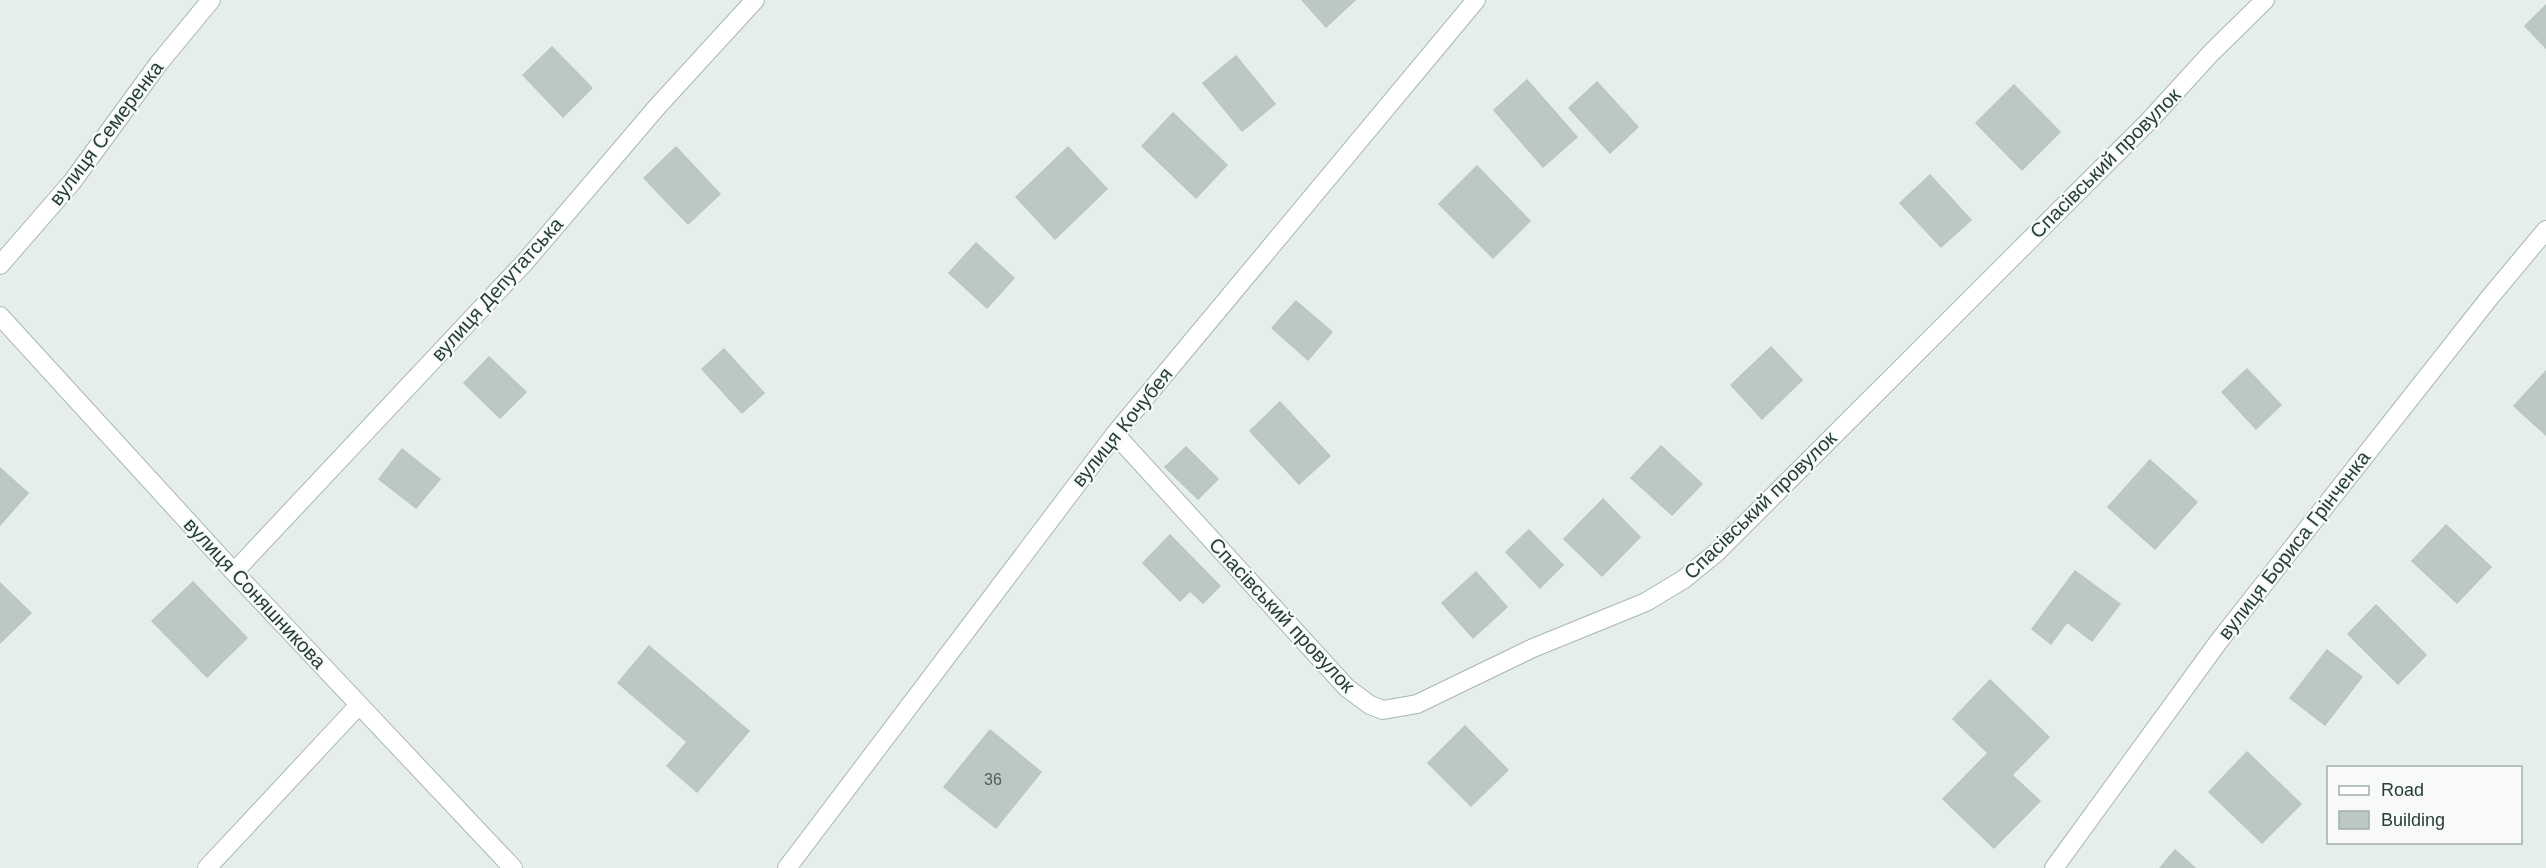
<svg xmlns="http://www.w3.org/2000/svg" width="2546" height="868" font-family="Arial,sans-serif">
	<rect width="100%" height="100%" fill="#e6eeeb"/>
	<!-- building -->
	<path fill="#bcc8c4" stroke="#b9c7c2" stroke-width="1.5" d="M1302 0H1355L1326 27Z
		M2546 5V48L2525 26Z
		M552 47 592 88 563 117 523 75Z
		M1236 56 1275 104 1242 131 1203 83Z
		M1527 80 1577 137 1543 167 1494 110Z
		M1597 82 1638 127 1610 153 1569 108Z
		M2014 85 2060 132 2022 170 1976 123Z
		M1173 113 1227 165 1196 198 1142 146Z
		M676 147 720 194 688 224 644 178Z
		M1068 147 1107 189 1055 239 1016 197Z
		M1477 166 1530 221 1493 258 1439 204Z
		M1930 175 1971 220 1941 247 1900 203Z
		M976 243 1014 278 987 308 949 273Z
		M1296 301 1332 332 1308 360 1272 328Z
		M1771 347 1802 380 1762 419 1731 385Z
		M724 349 764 393 742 413 702 369Z
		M489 357 526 392 500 418 464 383Z
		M2247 369 2281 405 2256 429 2222 392Z
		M2546 371V435L2514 406Z
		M1280 402 1330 456 1299 484 1250 431Z
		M1661 446 1702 484 1672 515 1631 478Z
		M1186 447 1218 479 1198 499 1165 467Z
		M402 449 440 479 416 508 379 479Z
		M2150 460 2197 502 2155 549 2108 507Z
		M0 468 28 493 0 525Z
		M1603 499 1640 537 1602 576 1564 539Z
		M2446 525 2491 567 2457 603 2412 561Z
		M1529 530 1563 565 1540 588 1506 552Z
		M1170 535 1220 586 1203 603 1190 591 1180 601 1143 563Z
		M2075 571 2120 604 2092 641 2067 622 2051 644 2032 629Z
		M1476 572 1507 607 1473 638 1442 603Z
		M193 582 247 638 207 677 152 621Z
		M0 583 31 613 0 643Z
		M2376 605 2426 655 2398 684 2348 634Z
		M649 646 749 731 697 792 667 766 687 742 618 683Z
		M2327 650 2362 677 2325 725 2290 698Z
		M1990 680 2049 737 2012 775 2040 801 1994 848 1943 799 1988 753 1953 719Z
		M1465 726 1508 770 1471 806 1428 763Z
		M990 730 1041 772 996 828 944 787Z
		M2247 752 2301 804 2262 843 2209 792Z
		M2175 850 2195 868H2160Z"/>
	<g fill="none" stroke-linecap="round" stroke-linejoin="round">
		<defs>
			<path id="minor" d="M0 265 72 182 159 63 211 0
				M0 316 234 572 513 868
				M1115 434 1347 688 1370 705 1383 710 1417 704 1533 648 1646 602 1684 579 1717 552 2149 121 2211 53 2265 0
				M234 572 525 262 657 107 755 0
				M207 868 359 705
				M787 868 1115 434 1476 0
				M2054 868 2219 641 2490 297 2546 230"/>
		</defs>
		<!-- minor casing -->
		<use href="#minor" stroke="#a9b6b2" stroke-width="20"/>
		<!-- minor -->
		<use href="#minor" stroke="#fff" stroke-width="18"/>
	</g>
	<g text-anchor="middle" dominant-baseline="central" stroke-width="4.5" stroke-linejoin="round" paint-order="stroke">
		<!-- number labels -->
		<g font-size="16" fill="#4c605c">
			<text x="993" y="779">36</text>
		</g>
		<!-- street labels -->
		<g font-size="20" fill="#263e3a" stroke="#f7faf9">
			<text transform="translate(106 133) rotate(-53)">вулиця Семеренка</text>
			<text transform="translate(2105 163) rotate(-45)">Спасівський провулок</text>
			<text transform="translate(497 289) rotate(-48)">вулиця Депутатська</text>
			<text transform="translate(1122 427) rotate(-51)">вулиця Кочубея</text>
			<text transform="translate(1760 505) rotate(-44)">Спасівський провулок</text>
			<text transform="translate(2294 545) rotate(-52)">вулиця Бориса Грінченка</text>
			<text transform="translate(255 593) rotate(47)">вулиця Соняшникова</text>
			<text transform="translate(1282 615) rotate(47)">Спасівський провулок</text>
		</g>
	</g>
	<!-- legend -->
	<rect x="2327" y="766" width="195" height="78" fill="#f7faf9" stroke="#a3afad" stroke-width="1.5"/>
	<rect x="2339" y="786" width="30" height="9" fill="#ffffff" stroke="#a3afad" stroke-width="1.5"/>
	<text x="2381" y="796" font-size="18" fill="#263e3a">Road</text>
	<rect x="2339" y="811" width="30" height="18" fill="#bcc8c4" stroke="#a3afad" stroke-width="1.5"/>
	<text x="2381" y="826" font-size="18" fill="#263e3a">Building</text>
</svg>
